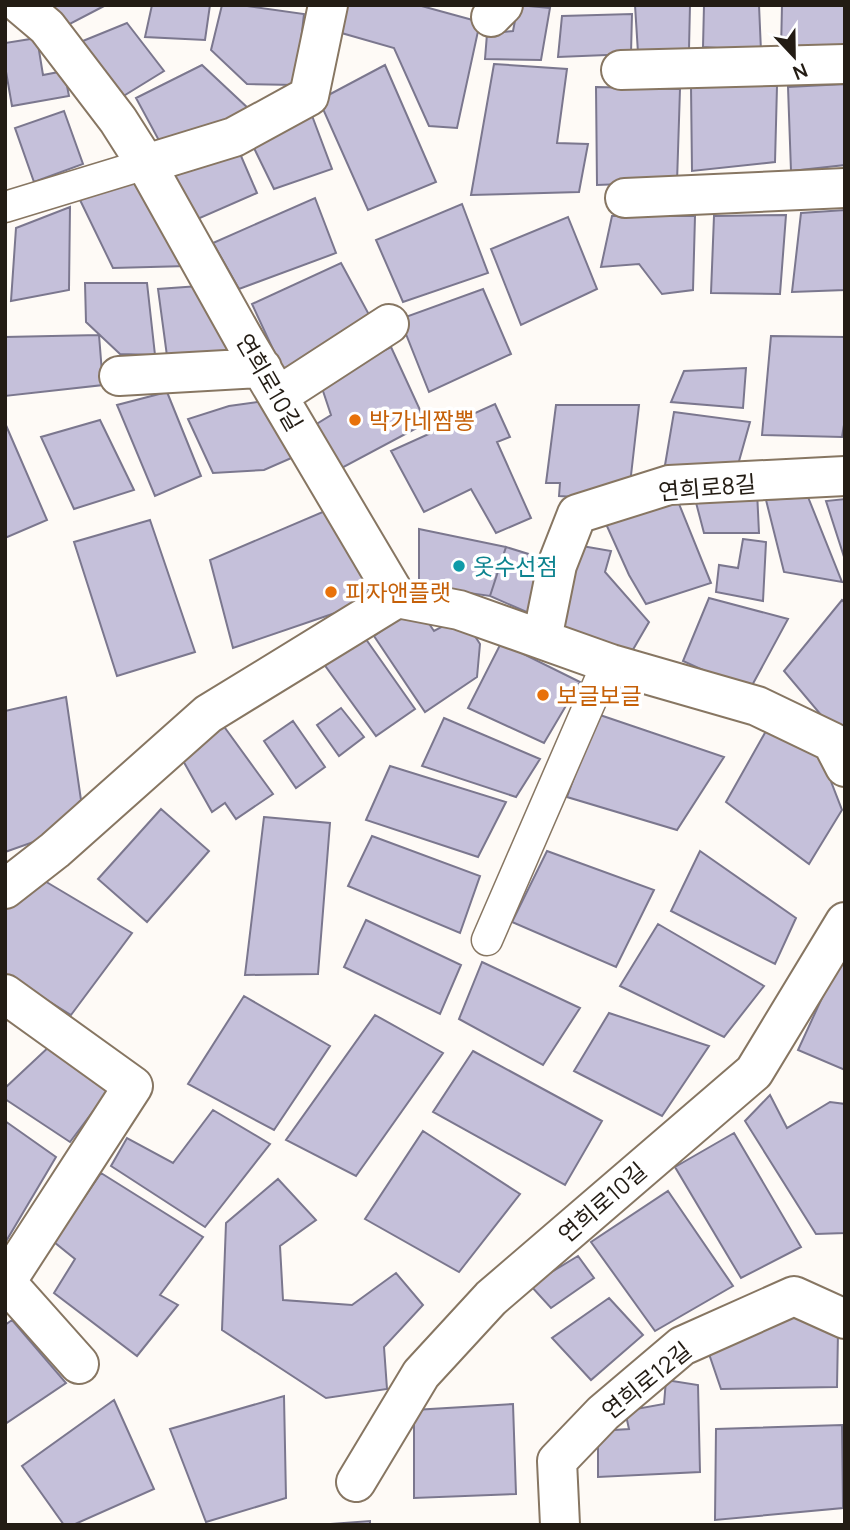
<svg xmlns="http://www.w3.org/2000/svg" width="850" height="1530" font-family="Manrope,'Noto Sans KR',sans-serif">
	<rect width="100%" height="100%" fill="#fefaf6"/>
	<!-- building -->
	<path fill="#c5c0da" stroke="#7b778e" stroke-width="2" d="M51 5H106L64 27Z
		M152 5H210L205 40 145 37Z
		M222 5H240L304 14 296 85 247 84 211 50Z
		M348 5H418L480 22 457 128 429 126 394 48 338 32Z
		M518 5 550 8 541 60 485 59 487 34 513 31Z
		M635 5H690L689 49 638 53Z
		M704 5H759L761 51 703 47Z
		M782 5H845V48L781 51Z
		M632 14 631 54 558 57 562 16Z
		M127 23 164 71 117 100 73 45Z
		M37 38 43 75 64 71 69 96 12 106 5 66V43Z
		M494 64 567 69 557 143 588 144 579 192 471 195Z
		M202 65 250 110 162 146 136 98Z
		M385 65 436 182 368 210 319 100Z
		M845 84V165L791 171 788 87Z
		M691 86H777L775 162 692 171Z
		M596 87 680 89 677 182 597 185Z
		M64 111 83 164 34 182 15 128Z
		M311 113 332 169 274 189 251 142Z
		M238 149 257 193 193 221 167 171Z
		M139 177 187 266 113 268 80 200Z
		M315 198 336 253 239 289 213 243Z
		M462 204 488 273 403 302 376 240Z
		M70 207 69 290 11 301 16 228Z
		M845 210V290L792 292 801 213Z
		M786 215 780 294 711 293 714 216Z
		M612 216H695L693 290 662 294 639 264 601 267Z
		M568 217 597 289 521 325 491 249Z
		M341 263 373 322 284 373 252 304Z
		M85 283H147L155 355 120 354 86 322Z
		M199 286 233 356H167L158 289Z
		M483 289 511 354 429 392 400 319Z
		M99 335 103 385 5 396V337Z
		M771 336 845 337V419L842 437 762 435Z
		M391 347 426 423 338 470 310 428 331 415 320 382Z
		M746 368 743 408 671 402 684 371Z
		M167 392 201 476 155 496 117 405Z
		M264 401 296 456 264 470 213 473 188 419 229 406Z
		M495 404 510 437 497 442 531 518 496 533 471 489 424 512 391 451Z
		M556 405H639L630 484 592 498 559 496 560 483H546Z
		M674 412 750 422 734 479 664 471Z
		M100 420 134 490 74 509 41 437Z
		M5 423 47 520 5 538Z
		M757 491 759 533H704L694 495Z
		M675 494 711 583 646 604 629 575 606 524Z
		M808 497 842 582 784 572 766 500Z
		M845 499V560L826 501Z
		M325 511 372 593 341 611 233 648 210 560Z
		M150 520 195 652 117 676 74 542Z
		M419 529 506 547 490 596 419 586Z
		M743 539 766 542 763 601 716 592 719 565 738 568Z
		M582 546 611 551 605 572 649 622 631 653 559 627Z
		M506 547 548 560 529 613 490 596Z
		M709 598 788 619 749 691 683 661Z
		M842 600 845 603V724L837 734 784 671Z
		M417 606 434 631 462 616 480 644 477 677 425 712 374 636Z
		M363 635 415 709 376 736 321 660Z
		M501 643 580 682 544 743 468 708Z
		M66 697 81 800 45 838 5 852V711Z
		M341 708 364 737 339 756 317 725Z
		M597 714 724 757 677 830 567 797Z
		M444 718 540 759 516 797 422 766Z
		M220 721 273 794 236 819 225 803 212 812 177 750Z
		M293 721 325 767 296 788 264 741Z
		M766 731 820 753 842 810 809 864 726 802Z
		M390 766 506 802 478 857 366 820Z
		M161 809 209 851 147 922 98 879Z
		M264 817 330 823 318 974 245 975Z
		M372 836 480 876 460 933 348 886Z
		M547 851 654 890 616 967 512 922Z
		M700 851 796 918 775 964 671 911Z
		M38 877 132 933 71 1015 5 974V910Z
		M366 920 461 965 440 1014 344 967Z
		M658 924 764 986 724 1037 620 986Z
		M845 948V1070L798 1050Z
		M482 962 580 1008 543 1065 459 1019Z
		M244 996 330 1046 274 1130 188 1084Z
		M609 1013 709 1046 662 1116 574 1071Z
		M375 1015 443 1053 356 1176 286 1140Z
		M53 1043 112 1086 70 1142 5 1099V1088Z
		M473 1051 602 1121 565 1185 433 1112Z
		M770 1095 787 1128 830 1102 845 1104V1233L816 1234 745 1121Z
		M213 1110 270 1144 205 1227 111 1166 127 1138 173 1163Z
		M5 1121 56 1157 5 1243Z
		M423 1131 520 1194 459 1272 365 1219Z
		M734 1133 801 1247 741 1278 675 1167Z
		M101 1173 203 1237 160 1295 178 1305 137 1356 54 1293 75 1259 54 1242Z
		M278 1179 316 1220 280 1246 283 1300 352 1305 396 1273 423 1305 384 1347 387 1389 326 1398 222 1330 226 1223Z
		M668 1191 733 1286 655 1331 591 1242Z
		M578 1256 594 1278 551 1308 530 1285Z
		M609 1298 643 1335 591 1380 552 1338Z
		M799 1313 838 1332 837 1387 721 1389 707 1348Z
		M12 1320 66 1383 5 1424V1325Z
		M666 1380 698 1385 700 1472 598 1477V1431L629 1429 625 1411 664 1404Z
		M284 1396 286 1498 206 1522 170 1429Z
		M114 1400 154 1489 73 1525H64L22 1466Z
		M513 1404 516 1494 414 1498V1410Z
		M842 1425 843 1508 715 1520 716 1429Z
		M370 1521V1525H317Z"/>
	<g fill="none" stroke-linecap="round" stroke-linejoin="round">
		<defs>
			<path id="service" d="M5 207 146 164
				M487 940 602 675 611 664"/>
			<path id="minor" d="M21 5 47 27 118 120 146 164 245 341 397 598 459 610 611 664 757 706 832 742 845 767
				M491 17 503 5
				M621 70 845 64
				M146 164 234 137 309 96 328 5
				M625 198 845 188
				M119 376 262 368
				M278 396 389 324
				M542 639 557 565 577 514 669 485 845 476
				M5 889 55 850 208 714 397 598
				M5 994 133 1086 6 1282
				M5 1281 79 1364
				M356 1482 421 1374 491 1298 754 1072 845 922
				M560 1525 557 1461 603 1413 682 1346 794 1296 845 1319"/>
		</defs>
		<!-- service casing -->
		<use href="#service" stroke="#877662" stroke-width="33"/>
		<!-- minor casing -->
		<use href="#minor" stroke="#877662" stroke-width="42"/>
		<!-- service -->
		<use href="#service" stroke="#fff" stroke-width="30"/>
		<!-- minor -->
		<use href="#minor" stroke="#fff" stroke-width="38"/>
	</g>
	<!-- markers -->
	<g fill="#e8710a" stroke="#fff" stroke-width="2.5">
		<circle cx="355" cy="420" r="7"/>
		<circle cx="331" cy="592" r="7"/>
		<circle cx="543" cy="695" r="7"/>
	</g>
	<circle fill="#0f9aa8" stroke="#fff" stroke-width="2.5" cx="459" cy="566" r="7"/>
	<g text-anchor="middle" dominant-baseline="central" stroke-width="7" stroke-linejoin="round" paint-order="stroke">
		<!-- street labels -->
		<g font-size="23" fill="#231c14" stroke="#fff">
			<text transform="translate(270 382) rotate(60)">연희로10길</text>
			<text transform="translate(707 487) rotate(-5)">연희로8길</text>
			<text transform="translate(602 1202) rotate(-41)">연희로10길</text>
			<text transform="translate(646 1380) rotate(-39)">연희로12길</text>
		</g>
		<!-- food labels -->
		<g font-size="23" fill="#c56008" stroke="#fff" text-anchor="start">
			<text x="369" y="420">박가네짬뽕</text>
			<text x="345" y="592">피자앤플랫</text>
			<text x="557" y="695">보글보글</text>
		</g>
		<!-- culture labels -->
		<g font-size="23" fill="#0d838f" stroke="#fff" text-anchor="start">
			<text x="473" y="566">옷수선점</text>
		</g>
	</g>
	<!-- border -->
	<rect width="850" height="1530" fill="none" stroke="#231c14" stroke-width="14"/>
	<!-- north arrow -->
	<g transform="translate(794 56) rotate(158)" stroke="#ffffff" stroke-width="5" paint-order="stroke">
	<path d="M0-5L12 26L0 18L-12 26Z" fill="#231c14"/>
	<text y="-10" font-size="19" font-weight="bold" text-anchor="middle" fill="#231c14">N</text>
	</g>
</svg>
